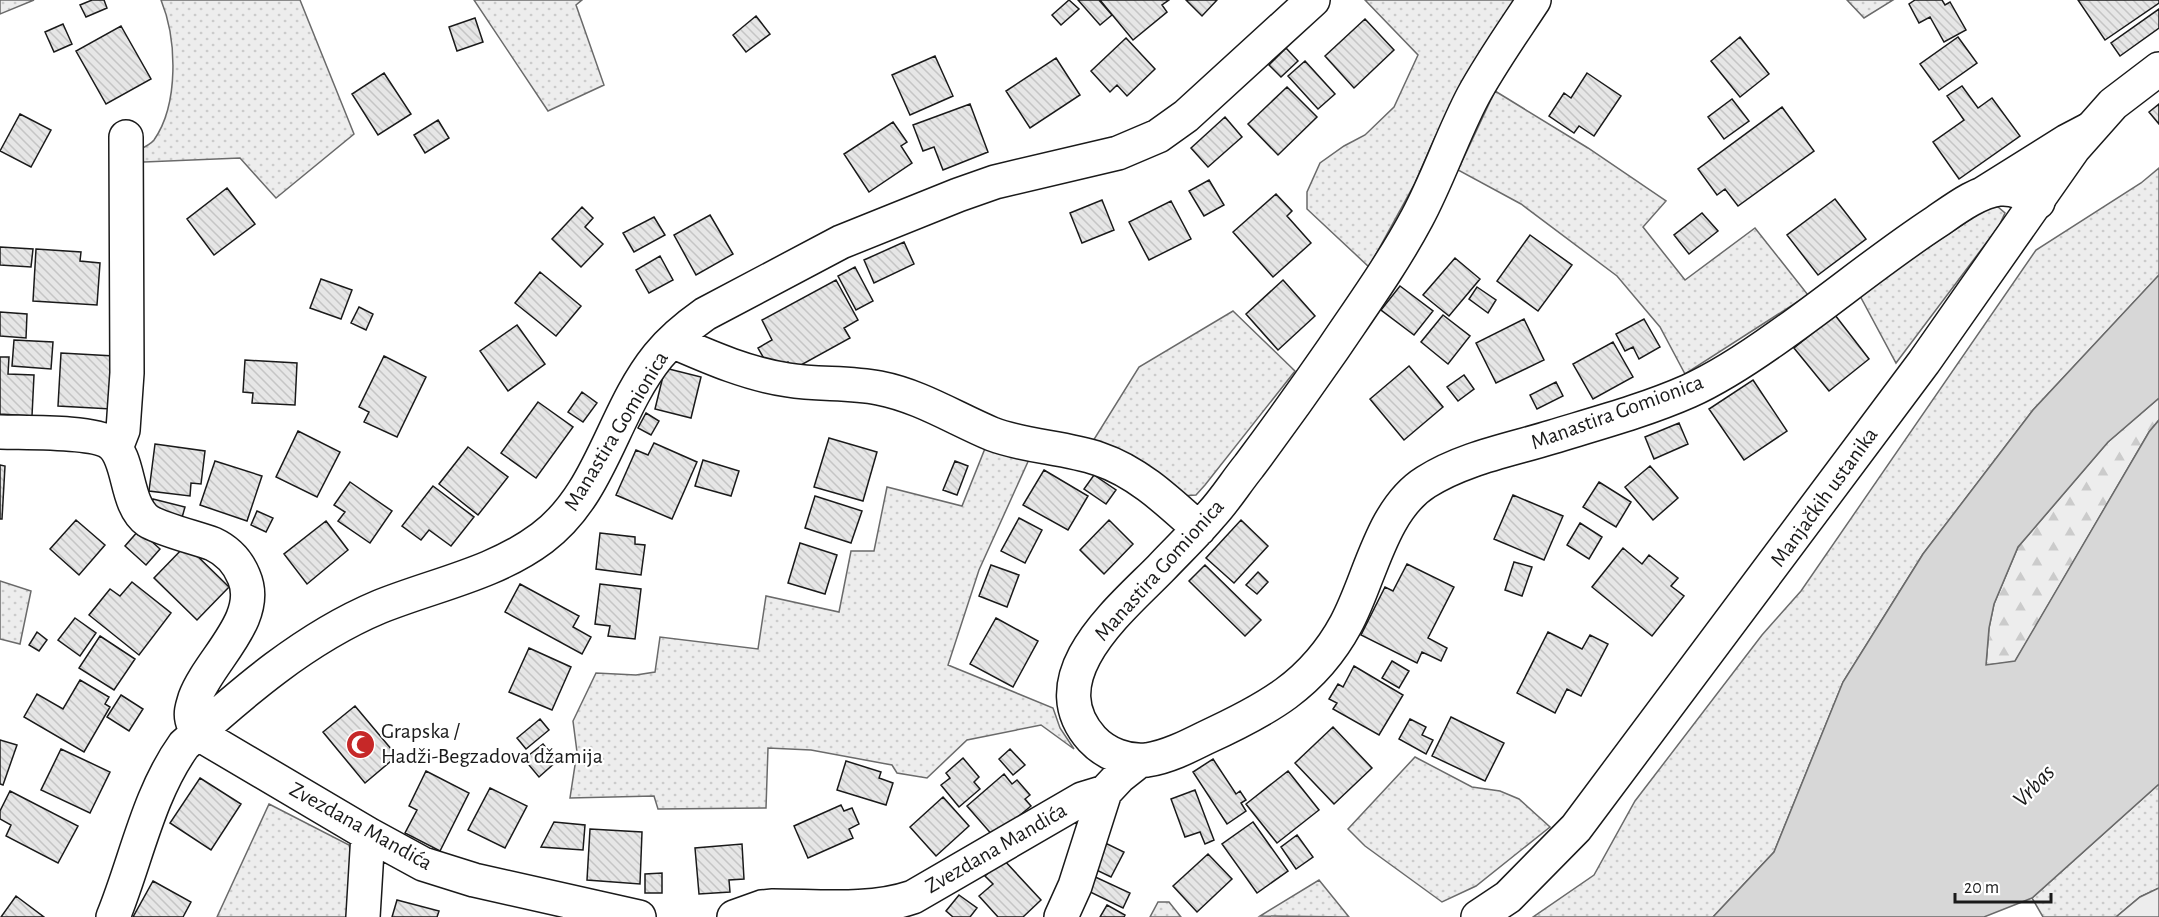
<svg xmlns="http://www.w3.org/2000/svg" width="2159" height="917" font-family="'Alegreya Sans',sans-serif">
	<defs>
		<pattern id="grass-dots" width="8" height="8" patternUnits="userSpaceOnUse" patternTransform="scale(1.5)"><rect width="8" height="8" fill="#ededed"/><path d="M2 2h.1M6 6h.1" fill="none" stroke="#cbcbcb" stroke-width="1.8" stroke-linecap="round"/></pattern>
		<pattern id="forest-firs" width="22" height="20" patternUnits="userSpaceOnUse" patternTransform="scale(1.5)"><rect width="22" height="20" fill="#ededed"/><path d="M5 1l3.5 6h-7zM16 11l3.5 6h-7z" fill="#cbcbcb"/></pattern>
		<pattern id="building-back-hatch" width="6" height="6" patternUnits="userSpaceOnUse" patternTransform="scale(1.5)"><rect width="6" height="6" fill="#e6e6e6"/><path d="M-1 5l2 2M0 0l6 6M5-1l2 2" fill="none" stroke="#c5c5c5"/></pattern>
	</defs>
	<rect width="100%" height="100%" fill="#fff"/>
	<!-- grass -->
	<path fill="url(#grass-dots)" stroke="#6a6a6a" stroke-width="1.5" d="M0 0H34L0 14Z
		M161 0H300L354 134 276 198 240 158 144 162 135 152C141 149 150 145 154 140 179 104 177 39 161 0Z
		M474 0H582L576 5 604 85 548 111Z
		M1365 0H1516L1435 137 1415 183 1369 267 1307 209V192L1320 163 1344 146 1365 135 1394 107 1418 55Z
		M1847 0H1893L1864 18Z
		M1495 91 1588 148 1666 201 1643 227 1685 280 1755 228 1808 295 1685 374 1660 327 1617 276 1521 204 1458 170Z
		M2159 168V275L2033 410 1923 554 1843 682 1774 852 1713 917H1533L1594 875 1635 801 1762 635 1801 591 2036 250 2141 183Z
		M1989 207H1998L2005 213 1999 226 1896 363 1859 294Z
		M1233 311 1295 371 1205 485 1196 495 1182 496 1093 441 1139 367Z
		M988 441 1031 455 979 570 948 665 1053 708 1060 728 1074 749 1041 725 967 740 927 778 897 773 892 765 811 750 768 748 766 808 658 809 654 796 570 798 577 752 573 721 596 673 636 675 655 672 660 637 758 649 766 596 839 612 851 551H874L887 487 962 506Z
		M0 581 31 591 20 644 0 639Z
		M1415 757 1472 787 1500 791 1519 799 1550 827 1476 886 1442 902 1365 846 1348 829Z
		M2159 784V888L2140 897 2116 917H2043L2032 898Z
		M269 804 349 845 352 856 349 917H217Z
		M1319 880 1349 917 1260 916Z
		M1158 902H1169L1181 917H1150Z"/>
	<!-- forest -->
	<path fill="url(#forest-firs)" stroke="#6a6a6a" stroke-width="1.5" d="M2159 398V420L2149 432 2015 662 1986 665 1989 628 1994 604 2018 547 2108 442Z"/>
	<!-- built -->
	<path fill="#ededed" stroke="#6a6a6a" stroke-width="1.5" d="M2159 888V917H2116L2140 897Z"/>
	<!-- water -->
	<path fill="#d7d7d7" stroke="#6a6a6a" stroke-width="1.5" d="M2159 275V398L2108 442 2018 547 1994 604 1989 628 1986 665 2015 661 2149 432 2159 420V784L2032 898 1984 917H1713L1774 852 1843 682 1923 554 2033 410Z"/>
	<!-- building -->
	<path fill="url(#building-back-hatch)" stroke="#1a1a1a" stroke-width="1.5" d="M92 0H104L107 8 86 17 80 5Z
		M1069 0 1079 9 1061 25 1052 15Z
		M1078 0H1099L1112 15 1100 25Z
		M1100 0H1169L1162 5 1167 12 1133 40Z
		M1186 0H1217L1202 16Z
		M1915 0H1942L1945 5 1950 2 1966 30 1944 42 1930 17 1919 23 1909 4Z
		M2078 0H2159V3L2105 40Z
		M2159 9V28L2120 56 2111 43Z
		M756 16 770 34 746 52 733 35Z
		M475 18 483 42 457 51 449 27Z
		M1365 19 1394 50 1354 88 1325 56Z
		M63 24 72 44 54 52 45 32Z
		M121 26 151 79 106 104 76 51Z
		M1740 37 1769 74 1740 97 1711 61Z
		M1958 37 1977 63 1939 90 1920 64Z
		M1126 38 1155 69 1127 96 1117 85 1110 92 1091 71Z
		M1286 48 1298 61 1281 77 1269 65Z
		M935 56 953 96 910 115 892 75Z
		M1056 58 1080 95 1030 128 1006 91Z
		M1305 61 1335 94 1318 109 1288 76Z
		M384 73 411 114 378 135 352 94Z
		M1587 73 1621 96 1594 136 1579 126 1574 133 1549 116 1564 93 1571 98Z
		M1962 86 1978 108 1992 98 2020 136 1959 179 1933 142 1964 120 1947 96Z
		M1287 87 1317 117 1278 155 1248 124Z
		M1732 99 1749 121 1724 139 1708 117Z
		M970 104 988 152 943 170 934 147 923 151 913 125Z
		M2159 104V124L2149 112Z
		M1782 107 1814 151 1738 206 1725 189 1717 195 1698 169Z
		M20 114 51 130 31 167 0 151Z
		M1225 117 1242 137 1208 167 1191 148Z
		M438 120 449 138 425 153 414 135Z
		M893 122 907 142 901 146 912 163 869 192 844 154Z
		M1209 180 1224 205 1204 216 1189 191Z
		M227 188 255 224 214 255 187 219Z
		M1276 194 1292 211 1287 216 1311 243 1273 277 1233 232Z
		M1835 199 1866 239 1818 275 1787 235Z
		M1102 200 1114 230 1082 243 1070 213Z
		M1171 201 1191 239 1149 260 1129 222Z
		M582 207 593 218 585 227 603 244 581 267 552 239Z
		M1702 213 1718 231 1689 254 1674 235Z
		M710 215 733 254 696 275 674 235Z
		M654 217 665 235 634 252 623 233Z
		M1530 235 1572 265 1538 311 1497 281Z
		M904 242 914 264 874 283 864 260Z
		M0 247 33 249 31 267 0 265Z
		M36 249 81 252 80 261 100 263 97 305 33 301Z
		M660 256 673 280 649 293 636 270Z
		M1455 258 1480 279 1449 316 1423 295Z
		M855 267 873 301 856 310 838 276Z
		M540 272 581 306 556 336 515 303Z
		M321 279 352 290 341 319 310 308Z
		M836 280 858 320 844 328 850 338 792 370 788 362 771 371 758 348 772 340 762 320Z
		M1283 280 1315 316 1278 350 1246 314Z
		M1400 286 1433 311 1414 335 1381 310Z
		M1477 287 1496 300 1488 313 1469 299Z
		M359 307 373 314 366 330 351 323Z
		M0 312 27 314 26 338 0 336Z
		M1443 315 1470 336 1448 364 1421 342Z
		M1835 315 1869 359 1829 391 1794 348Z
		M1524 319 1544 360 1496 383 1476 343Z
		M1644 319 1660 347 1639 359 1633 347 1625 351 1616 334Z
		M517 325 545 364 508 391 480 351Z
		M14 340 53 342 51 369 12 366Z
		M1613 342 1633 377 1593 399 1573 364Z
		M61 353 114 356 111 409 58 406Z
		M384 356 426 377 397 437 364 422 369 412 359 407Z
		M0 357H9L8 374 34 375 32 416 0 414Z
		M245 360 297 363 295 405 252 403 253 393 243 392Z
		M1409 366 1443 407 1404 440 1370 399Z
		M665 368 701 377 691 418 655 409Z
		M1464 375 1474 389 1458 401 1447 387Z
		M1753 380 1787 431 1744 460 1709 409Z
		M1556 382 1563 396 1537 409 1530 395Z
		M582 392 597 403 583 422 568 412Z
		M538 402 573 427 536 478 501 453Z
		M646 413 659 421 651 435 638 428Z
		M1679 423 1688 444 1654 459 1645 437Z
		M298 431 340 452 317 497 276 477Z
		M829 438 877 452 863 501 814 487Z
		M654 443 697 462 672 519 616 495 636 450 648 455Z
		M155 444 205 451 201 484 191 483 190 496 149 491Z
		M468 447 508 477 478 515 439 484Z
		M703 460 739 471 731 496 695 486Z
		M215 461 262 476 247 521 200 505Z
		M955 461 968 466 957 495 943 490Z
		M0 465 5 466 2 519H0Z
		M1650 466 1678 498 1653 520 1625 487Z
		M1044 470 1088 496 1068 530 1023 505Z
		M1094 475 1116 490 1106 504 1084 489Z
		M350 482 392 511 370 543 338 521 345 512 334 505Z
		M1599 482 1631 502 1616 527 1583 507Z
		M433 486 474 517 451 546 429 530 421 540 402 526Z
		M1513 495 1563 516 1544 560 1494 539Z
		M815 496 862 511 851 543 805 528Z
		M153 499 185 507 181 521 150 512Z
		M257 511 273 518 266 532 251 525Z
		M1019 518 1042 530 1025 563 1001 551Z
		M76 520 105 545 79 575 50 549Z
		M1109 520 1133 544 1104 574 1080 550Z
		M1241 520 1268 546 1234 583 1206 558Z
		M326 521 348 550 307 584 284 554Z
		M1580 523 1602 537 1589 559 1567 545Z
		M139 530 160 549 146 565 125 546Z
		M600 533 635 537V544L645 545 641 575 596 569Z
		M800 543 837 555 825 594 788 583Z
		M186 545 229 587 197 620 154 578Z
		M1623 548 1642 564 1649 555 1678 578 1671 586 1684 596 1652 636 1592 587Z
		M1514 562 1532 567 1522 596 1505 590Z
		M1407 564 1454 587 1428 638 1447 648 1441 661 1422 652 1417 663 1361 635 1385 587 1393 591Z
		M991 565 1019 575 1007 607 979 596Z
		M1205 565 1261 620 1245 636 1189 581Z
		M1258 572 1268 582 1257 594 1246 585Z
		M132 582 171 613 139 655 89 615 110 589 120 596Z
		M520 584 579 616 573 627 591 637 582 654 505 612Z
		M600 584 641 589 635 639 608 636 610 626 595 624Z
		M75 618 96 633 80 656 58 640Z
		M996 618 1038 641 1013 687 970 664Z
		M37 632 47 640 39 651 29 645Z
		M1548 632 1582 649 1590 635 1608 644 1581 696 1567 689 1555 713 1517 693Z
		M100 636 135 659 114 690 79 668Z
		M529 648 571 667 552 710 509 692Z
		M1392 661 1409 671 1399 688 1382 678Z
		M1354 666 1403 695 1379 735 1333 709 1337 703 1329 699 1338 684 1343 687Z
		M80 680 109 697 105 704 110 707 84 752 24 717 37 694 63 709Z
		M121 695 143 709 129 731 107 717Z
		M355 706 397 756 365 783 323 732Z
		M1451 717 1504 743 1485 781 1432 756Z
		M540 719 549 730 526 749 517 738Z
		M1410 719 1426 727 1422 735 1433 740 1426 754 1399 739Z
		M1333 727 1372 768 1334 804 1295 763Z
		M0 740 17 745 3 785 0 784Z
		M543 744 557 761 539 777 524 759Z
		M61 749 110 772 90 813 41 790Z
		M1010 749 1025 765 1013 775 999 759Z
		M963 758 979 777 974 782 980 789 959 807 941 785 950 778 946 773Z
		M1213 759 1236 794 1240 791 1246 800 1241 803 1246 811 1227 824 1193 772Z
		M846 761 881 772 879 778 893 783 886 805 837 790Z
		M426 771 469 793 440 851 405 833 417 810 409 806Z
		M1288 771 1319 810 1277 843 1246 804Z
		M1004 774 1012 784 1017 780 1030 795 1025 799 1031 806 994 837 967 806Z
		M200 778 241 804 211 850 170 823Z
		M490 788 527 806 505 848 468 830Z
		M1195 790 1214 840 1205 844 1200 832 1185 837 1171 799Z
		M10 791 78 826 58 863 6 836 11 825 0 819V811Z
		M943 797 969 826 936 856 910 827Z
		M841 805 844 811 852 808 859 824 849 829 853 838 808 858 794 826Z
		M554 822 585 825 583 850 541 847Z
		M1253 822 1288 871 1257 893 1222 844Z
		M590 829 642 832 640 884 587 880Z
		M1297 835 1313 857 1296 869 1281 847Z
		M1101 841 1124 852 1111 877 1088 866Z
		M742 844 744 879 729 880 730 892 699 894 695 848Z
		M1208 854 1232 879 1197 912 1173 886Z
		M1003 859 1041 900 1023 917H998L979 896 993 884 985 876Z
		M662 873V893H645V874Z
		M1091 875 1130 893 1123 908 1084 889Z
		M153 881 191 902 183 917H133Z
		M959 895 977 908 970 917H953L946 911Z
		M16 896 44 917H1Z
		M397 900 439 911 437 917H392Z
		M1107 905 1125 915 1124 917H1100Z"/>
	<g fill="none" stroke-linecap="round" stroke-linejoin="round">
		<defs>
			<path id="minor" d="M1534 0C1513 32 1491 63 1473 96 1452 136 1438 179 1417 218 1393 263 1362 306 1333 349 1306 388 1278 427 1249 466 1236 482 1225 500 1211 515 1196 533 1178 550 1161 568 1122 608 1036 677 1092 739 1106 754 1127 762 1147 760 1167 757 1187 747 1205 738 1266 710 1313 685 1346 624 1370 580 1381 510 1426 482 1464 458 1510 450 1552 437 1598 423 1646 410 1689 391 1720 377 1750 357 1778 337 1831 300 1881 258 1936 222 1955 209 1977 192 2000 189 2015 188 2026 194 2038 202
				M1984 193 2067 141 2088 130
				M672 341C709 357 747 374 788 380 818 385 849 382 879 388 920 396 954 418 992 434 1026 447 1064 447 1099 459 1138 472 1169 502 1199 529
				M0 432C25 433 92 431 110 443 131 457 124 504 148 521 160 529 197 538 213 544 228 551 238 562 244 577 262 619 209 660 195 698 193 705 190 712 192 720 193 725 196 729 197 733L368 834 423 864 474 880 639 917
				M116 448 123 430 127 373 126 137
				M113 917C136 861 148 795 184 745 243 692 305 638 379 607 433 585 494 574 542 538 602 493 612 413 658 356 671 340 688 326 705 314L841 242 958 195 995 182 1118 153 1158 136 1186 116 1313 0
				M363 917 368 834
				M734 917 762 907 773 906C818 906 869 912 913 897L1082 799 1105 792 1120 776 1139 761
				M1061 917 1075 886 1105 792"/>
			<path id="major" d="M1478 917 1508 897 1576 828 1924 362 2074 148 2113 104 2159 69"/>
		</defs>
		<!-- minor casing -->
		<use href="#minor" stroke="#1a1a1a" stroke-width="36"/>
		<!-- major casing -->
		<use href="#major" stroke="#1a1a1a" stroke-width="36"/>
		<!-- minor -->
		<use href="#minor" stroke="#fff" stroke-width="33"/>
		<!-- major -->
		<use href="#major" stroke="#fff" stroke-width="33"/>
	</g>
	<!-- icons -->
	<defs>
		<symbol id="mosque-disc" viewBox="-11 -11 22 22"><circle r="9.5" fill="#c62828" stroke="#fff"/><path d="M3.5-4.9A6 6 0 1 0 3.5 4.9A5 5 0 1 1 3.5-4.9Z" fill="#fff"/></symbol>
	</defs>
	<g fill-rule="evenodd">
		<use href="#mosque-disc" x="344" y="728" width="33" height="33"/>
	</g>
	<g text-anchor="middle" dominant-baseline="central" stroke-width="4.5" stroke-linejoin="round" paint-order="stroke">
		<!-- street labels -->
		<g font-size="22" fill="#1a1a1a" stroke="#fff">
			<text transform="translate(1617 412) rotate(-20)">Manastira Gomionica</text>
			<text transform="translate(616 431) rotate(-59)">Manastira Gomionica</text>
			<text transform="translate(1824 497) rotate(-54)">Manjačkih ustanika</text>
			<text transform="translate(1159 570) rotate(-48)">Manastira Gomionica</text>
			<text transform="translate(361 826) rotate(29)">Zvezdana Mandića</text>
			<text transform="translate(996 848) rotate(-30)">Zvezdana Mandića</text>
		</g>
		<!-- poi labels -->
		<g font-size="22" fill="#1a1a1a" stroke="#fff" text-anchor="start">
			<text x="381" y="731">Grapska /<tspan x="381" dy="25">Hadži-Begzadova džamija</tspan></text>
		</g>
		<!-- water labels -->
		<g font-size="24" font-style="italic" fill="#1a1a1a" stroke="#fff">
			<text transform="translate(2034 786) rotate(-46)">Vrbas</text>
		</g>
	</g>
	<!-- scale -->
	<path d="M1955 893v9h96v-9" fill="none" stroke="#1a1a1a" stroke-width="3"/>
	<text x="1964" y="893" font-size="18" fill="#1a1a1a" stroke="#ffffff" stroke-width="4.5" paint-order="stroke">20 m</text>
</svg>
